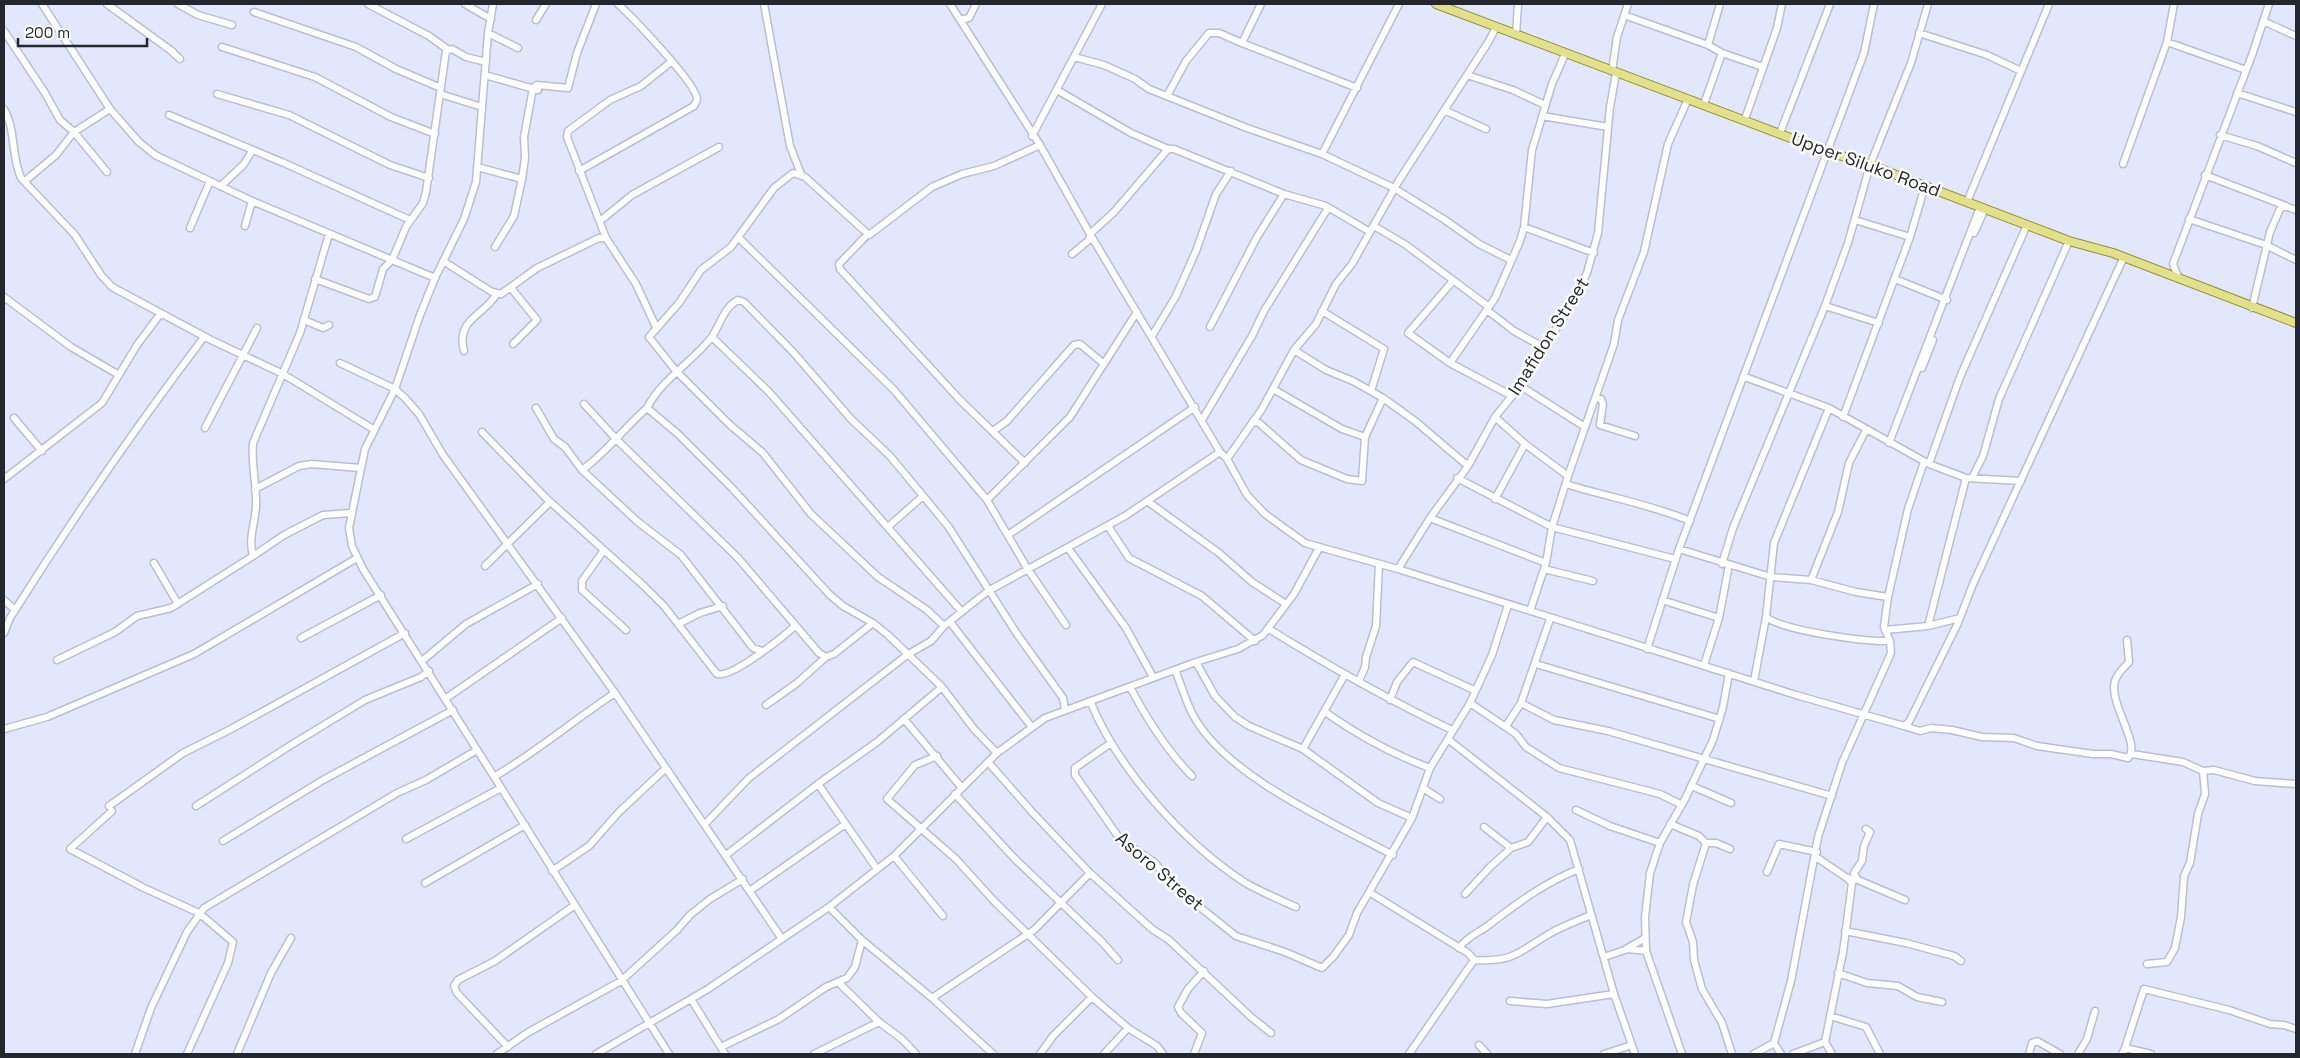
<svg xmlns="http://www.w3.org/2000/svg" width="2300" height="1058" font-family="'Space Grotesk',sans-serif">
	<rect width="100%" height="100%" fill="#e2e7fd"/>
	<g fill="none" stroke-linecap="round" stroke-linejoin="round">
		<defs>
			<path id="minor" d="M42 4 110 109 139 142 155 155 252 201 435 278
				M107 4 173 52
				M178 4 198 15 232 25
				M368 4 429 36 447 49
				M465 4 491 19
				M493 4 488 33 476 182 464 219 435 278 420 315 395 389 365 449 349 528 352 546 363 569 669 1054
				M764 4 790 146 801 174
				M950 4 1040 145 1090 234 1220 452 1227 459 1247 495 1265 514 1305 543 1398 569 1796 695 1904 726 1909 722 1958 623 1973 584 2123 259
				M254 12 356 47 396 69 441 88
				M1624 15 1708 45 1722 53 1704 104
				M536 20 546 4
				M960 20 969 18 976 4
				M2263 21 2296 36
				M4 31 45 93 60 120 74 132 110 109
				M488 33 518 48
				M1919 33 1987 55 2021 71
				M1516 35 1518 4
				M2167 42 2246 70
				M1242 43 1357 88
				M1708 45 1720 4
				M222 47 315 77 391 117 435 134
				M170 50 180 59
				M1722 53 1763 67
				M1074 57 1104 65 1135 79 1149 89 1247 128 1322 154 1394 188 1445 220 1479 244 1511 260
				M1612 71 1617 37 1628 4
				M485 75 538 90
				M1467 75 1513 90 1545 105
				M1057 90 1131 133 1168 149
				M2237 93 2296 112
				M217 94 289 115 390 165 429 178
				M440 94 482 107
				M1167 96 1186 61 1209 33H1219L1242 43 1261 4
				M4 109C16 130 11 156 21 178L75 235 101 275 112 287 211 340 283 374 373 429
				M1444 110 1486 129
				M169 115 284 163 410 220
				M1542 116 1608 127
				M1745 119 1777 28 1782 4
				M1780 133 1830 4
				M2220 135 2257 146 2296 163
				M1032 136 1102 4
				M1322 154 1399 4
				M2123 164 2167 42 2174 4
				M477 167 522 179 525 158 524 137 533 88 537 85 568 88 577 53 596 4
				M579 171 694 106C695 103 697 102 697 99 697 84 631 16 618 4
				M2205 175 2286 206
				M25 181 56 155 74 132 107 172
				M221 186 244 164 252 151
				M1967 202 2049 4
				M2189 219 2266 245 2296 260
				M1855 220 1910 237
				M600 221 632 195 719 147
				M245 226 252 201
				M1374 226 1406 245 1489 307
				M1524 227 1594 253
				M190 228 210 181
				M1974 233 1985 209
				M329 234 300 333 253 443C251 465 257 485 256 506 255 524 248 538 253 556L284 535 323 515 351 513
				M867 235 839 264 840 269 960 400 1025 463
				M606 238 567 137 568 131 610 100 641 86 671 62
				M739 238 894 390 987 500 1027 568 1066 625
				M495 247 514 216 522 179
				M1072 254 1089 240 1090 234 1114 212 1168 149H1174L1284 194 1326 206 1370 232
				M443 261 492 292 501 294 537 268 599 238H606L636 284 656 327
				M315 279 369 299 375 297 383 269 392 260 406 227 423 203 426 192 446 51 452 49 466 57 486 62
				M1895 279 1947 300
				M2179 279 2173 264 2252 55 2269 4
				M511 288 537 320 513 344
				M4 297 71 347 119 375
				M1825 306 1879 323
				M2252 308 2270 232 2280 209 2285 206 2296 210
				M1487 310 1514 331 1543 347
				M1322 311 1384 349 1371 391
				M304 320 323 328 329 325
				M1210 327 1257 237 1284 194
				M1152 336 1176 296 1196 251 1216 194 1231 171
				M712 337 769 392 962 612
				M1294 350 1326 370 1353 381 1383 398 1415 421 1468 466
				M464 351C456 319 482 317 496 295
				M340 363 395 389 405 398 419 414 443 455 615 693 782 939
				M1450 363 1408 333 1452 282
				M1922 368 1933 340
				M1745 377 1829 408 1929 464 1966 478
				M1519 385 1585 427
				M1273 389 1342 429 1365 437
				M1512 396 1450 363 1495 298 1520 241 1524 227 1532 150 1552 84 1565 54
				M1596 397 1601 399 1603 404 1600 425 1635 436
				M584 404 617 440 738 558 819 653 826 657 834 654 873 623
				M536 408 554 439 565 447 582 470 638 522 681 555 753 648 762 651
				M1829 408 1774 543 1766 617C1784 631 1866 642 1890 641
				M1495 417 1525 444 1568 476
				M1843 417 1910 237 1925 186
				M14 418 42 451
				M1202 420 1252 336 1264 311 1328 208
				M1253 421 1259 423 1301 460 1347 479 1362 481 1365 437 1383 398
				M205 428 257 328
				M993 431 1007 421 1074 345 1080 344 1104 364
				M482 432 546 498 644 586 664 606 717 674C731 679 784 636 795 626
				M1889 443 1980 207
				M1227 459 1262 409 1294 350 1316 324 1336 284 1352 264 1398 182 1489 41 1496 27
				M1929 464 1960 377 2027 225
				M582 470C607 452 624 428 647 408
				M1457 478 1552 527 1675 559
				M1972 478 1983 456 1999 399 2069 241
				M4 479 102 403 137 345 161 313
				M1566 484C1607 497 1650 504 1690 521
				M255 489 299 466 312 464 360 468
				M1495 499 1525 444
				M987 500 1070 417 1137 312
				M1147 501 1219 553 1252 582 1286 604
				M1430 518 1546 563
				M889 526 923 496
				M1108 526 1129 558 1202 596 1255 641
				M1008 535 1195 407
				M1068 548 1126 628 1153 677
				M1679 549 1771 577 1811 580 1856 592 1888 597 1908 509 1924 462
				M604 550 582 581V590L626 630
				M154 563 178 604
				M1722 564 1733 528 1825 306 1848 243 1870 165 1911 63 1928 4
				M485 566 550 502
				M1398 569 1430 518 1468 466 1495 417 1512 396 1565 315 1587 273 1598 233 1610 107 1616 73
				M1544 569 1593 581
				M1811 580 1838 512 1849 463 1866 430
				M4 600 15 610
				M1662 600 1719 618
				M1530 611 1546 563 1552 527 1568 476 1614 344 1618 320 1644 252 1668 144 1688 99
				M950 622 1031 726
				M678 624 700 613 723 606
				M944 626 927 610 878 577 811 514 763 453 729 424 676 371 649 337 679 303 701 270 731 247 774 188 793 173 805 177 869 235 932 187 962 174 994 166 1040 145
				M1928 626 1966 478 2021 481
				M1269 629C1329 666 1389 700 1452 730
				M1885 630 1928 626 1960 618
				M4 633 10 618C71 521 135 428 204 337
				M301 638 381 595
				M1647 649 1679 549 1864 53 1874 4
				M57 660 115 632 137 616 171 608 253 556
				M422 661 466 624 538 584
				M1196 662 1215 696 1235 717 1249 726 1303 749 1378 803 1412 818
				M1536 664 1720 719
				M1704 665 1719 618 1729 565
				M1175 670C1181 684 1185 699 1192 713 1223 775 1333 823 1393 855
				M1359 681 1365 667 1366 657 1376 626 1379 564
				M1754 681 1766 617
				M1130 687C1147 719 1166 750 1192 776
				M445 699 562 618
				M1390 700 1397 682 1413 662 1474 690
				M1090 701C1118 769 1183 842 1244 882 1261 892 1278 899 1296 907
				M1470 703 1516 734 1526 747 1559 768 1660 794 1682 805
				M1521 703 1554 720 1608 731 1832 796
				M766 705 797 683 826 657
				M1325 712C1359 736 1392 754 1430 768
				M904 719 962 788
				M1506 726 1521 703 1550 619
				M1904 726 1920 731 1931 728 1952 730 1982 737 2014 738 2037 746 2093 754H2111L2128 758C2142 745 2108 703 2115 681 2117 673 2124 668 2129 662L2127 640
				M4 729 47 717 194 654 357 558
				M1449 740 1547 817 1570 840 1614 994 1635 1054
				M1111 743 1075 768V775L1120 839 1154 862 1176 888 1236 936 1285 952 1322 968 1333 957 1349 935 1357 913 1412 818 1430 768 1470 703 1492 655 1508 605
				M1303 749 1344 676
				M997 753 974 729 942 687 888 635 873 623 843 606 830 595 731 487 678 434 647 408C662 379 691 363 711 338 720 326 723 308 738 300L744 302 793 352 851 419 890 456 948 526 1017 634 1063 698 1065 710
				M2132 754 2183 762 2203 771
				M937 756 915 765 887 799 956 859 994 901 1092 997 1128 1028 1157 1046 1163 1054
				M988 762 1033 813 1090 873 1152 929 1169 940 1251 1017 1271 1033
				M494 777C536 752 574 720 615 693
				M818 784 877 869
				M1692 786 1731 803
				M1423 788 1440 799
				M955 794 1015 859 1102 942 1118 960
				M109 806 183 753 231 729 405 633
				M196 806 291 745 365 700 421 677 429 671
				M1576 810 1610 826 1660 843
				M112 811 70 849 144 888 199 913 233 942 228 963 187 1054
				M705 824 749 778 907 655 931 641 944 626 988 591 1125 516 1220 452
				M1670 824 1699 836 1706 843 1693 885 1686 922 1693 942 1694 960 1702 989 1722 1023 1732 1054
				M1484 827 1511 848
				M406 839 501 788
				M223 841 323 780 453 710
				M1706 843H1716L1730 849
				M726 855 818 784 877 742 942 687
				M894 856 943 916
				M1816 857 1847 878 1858 880 1905 900
				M552 871 589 846 619 812 666 768
				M1767 872 1779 844 1817 852
				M1857 879 1854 873 1862 861 1864 846 1870 832 1866 829
				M425 883 525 825
				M751 890 844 825
				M1369 892 1468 953 1474 960
				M1465 894 1490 867 1511 848 1528 842 1547 817
				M829 907 862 940 932 998 993 1054
				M1845 931 1906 943 1954 956 1961 961
				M1459 948C1467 937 1476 934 1486 927 1515 905 1545 882 1579 869
				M1626 949 1645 938
				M1604 957 1628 949 1646 951
				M2147 964 2167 962 2175 948 2181 917 2184 876 2190 863 2198 814 2205 794 2203 771 2214 770 2255 781 2296 784
				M1838 973 1867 983 1898 986 1917 997 1942 1002
				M839 983 879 1022
				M932 998 1034 930 1090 873
				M691 999 725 1054
				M1510 1001 1547 1004 1614 994
				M1830 1016 1866 1027 1880 1054
				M1825 1042 1843 952 1852 883 1847 878
				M1774 1043 1781 1054
				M1479 1045 1487 1054
				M508 1047 457 993 454 986 458 980 495 961 575 905
				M721 1047 779 1019 826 987 847 978 855 967 862 940
				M2125 1048 2144 989 2229 1010 2270 1024 2284 1025 2296 1029
				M135 1054 151 1008 187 932 204 908 397 793 426 780 477 750
				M237 1054 271 973 291 938
				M497 1054 527 1033 621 981 677 930 690 915 710 899 743 879
				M596 1054 708 989 829 907 894 856 997 753 1045 718 1196 662 1238 649 1263 635 1294 594 1319 548
				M814 1054 879 1022 902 1039 916 1054
				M1040 1054 1053 1036 1092 997
				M1104 1054 1128 1028
				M1194 1054 1202 1033 1181 1013 1178 1007 1188 989 1204 971
				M1409 1054 1474 960C1514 962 1517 953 1549 934 1562 926 1577 921 1591 915
				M1604 1054 1632 1045
				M1682 1054 1646 951 1645 917 1650 873 1660 843 1685 799 1713 740 1723 707 1729 673
				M1754 1054 1774 1043 1791 981 1818 837 1842 763 1891 653 1890 641 1884 627 1888 597
				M1793 1054 1825 1042 1832 1054
				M2029 1054 2032 1043 2037 1041 2060 1054
				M2078 1054 2087 1039 2095 1011
				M2122 1054 2125 1048 2151 1054"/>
			<path id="major" d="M1436 4 1817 148 1870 165 2069 241 2113 253 2296 323"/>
		</defs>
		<!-- minor casing -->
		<use href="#minor" stroke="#b9bed3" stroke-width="9"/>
		<!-- major casing -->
		<use href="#major" stroke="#939237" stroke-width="10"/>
		<!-- minor -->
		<use href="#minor" stroke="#fff" stroke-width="6"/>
		<!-- major -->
		<use href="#major" stroke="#e2e08a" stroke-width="8"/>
	</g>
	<g text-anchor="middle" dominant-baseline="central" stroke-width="5" stroke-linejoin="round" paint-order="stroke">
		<!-- street labels -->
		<g font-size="18" fill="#25272f" stroke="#fff">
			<text transform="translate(1866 164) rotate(20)">Upper Siluko Road</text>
			<text transform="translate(1548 336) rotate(-58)">Imafidon Street</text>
			<text transform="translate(1160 871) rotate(41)">Asoro Street</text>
		</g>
	</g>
	<!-- border -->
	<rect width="2300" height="1058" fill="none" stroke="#25272f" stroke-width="10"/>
	<!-- scale -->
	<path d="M18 38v8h129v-8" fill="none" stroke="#25272f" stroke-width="2.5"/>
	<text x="25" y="38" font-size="15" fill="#25272f" stroke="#ffffff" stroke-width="4" paint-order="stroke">200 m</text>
</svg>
